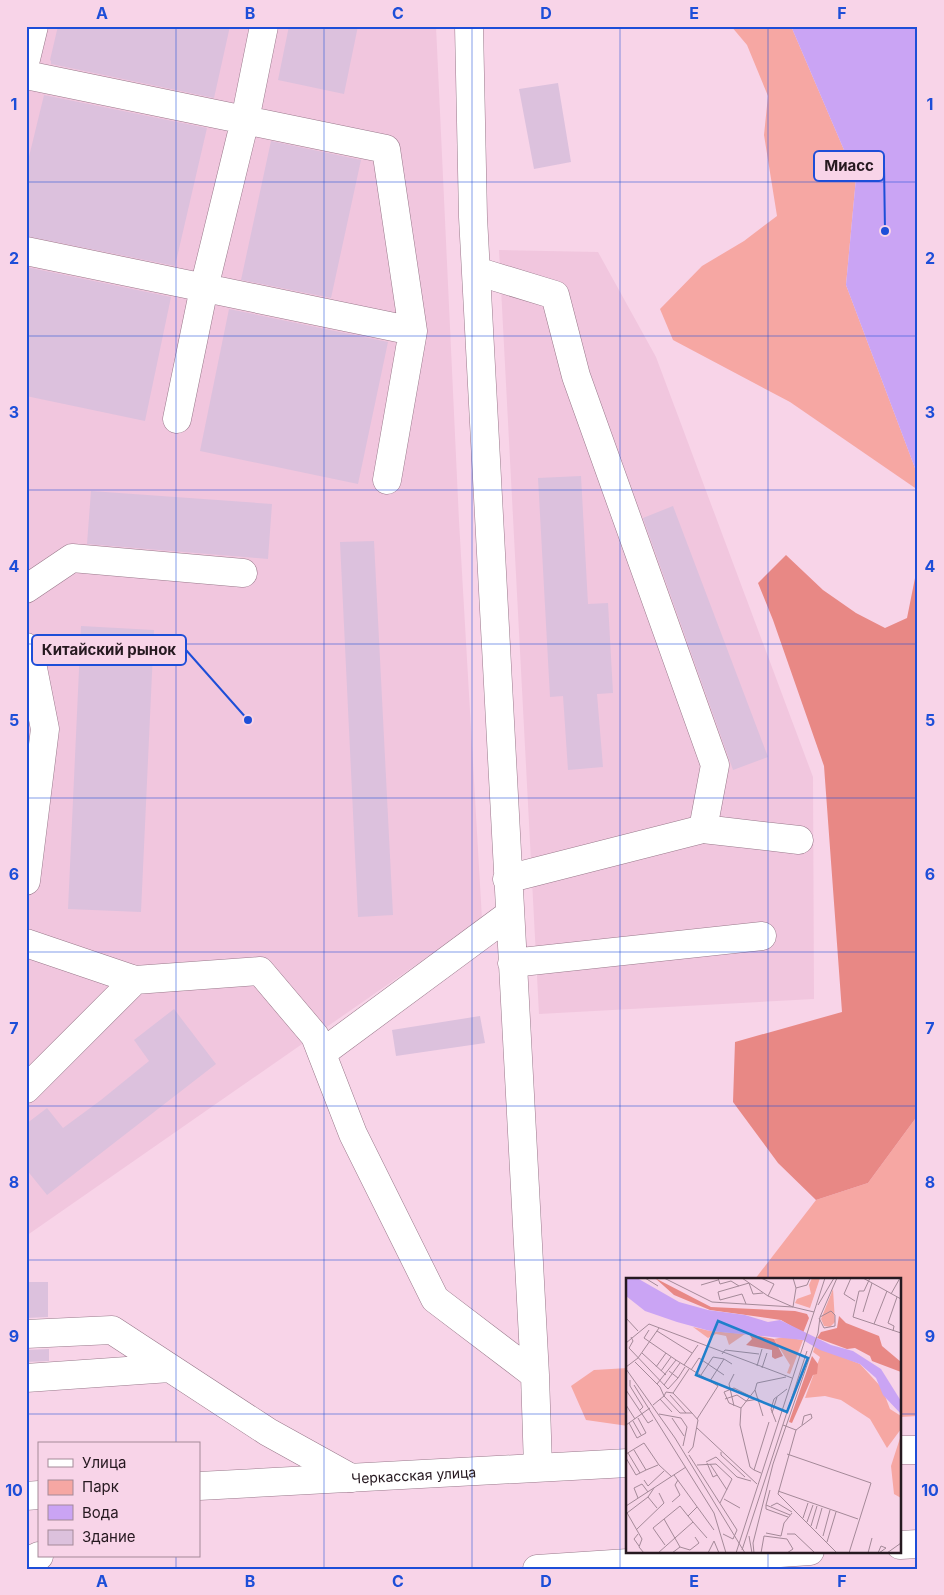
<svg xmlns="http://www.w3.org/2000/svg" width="944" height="1595" font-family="Inter,sans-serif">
	<rect width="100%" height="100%" fill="#f8d4e8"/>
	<!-- built -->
	<path fill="#f1c6de" d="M26 26H436L459 521 482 919 26 1236Z
		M499 250 598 252 656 357 813 777 814 999 539 1014Z"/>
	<!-- green -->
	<path fill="#f6a7a3" d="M731 26H791L856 178 846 285 918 476V490L790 402 673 340 660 309 702 266 744 241 777 216 764 135 768 96 747 45Z
		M918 1115V1416L900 1417V1279H755L816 1200 868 1183Z
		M628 1368V1426L586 1420 571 1386 594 1370Z"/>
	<!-- forest -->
	<path fill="#e88885" d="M786 555 823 590 856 613 885 628 907 618 918 563V1115L868 1183 816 1200 778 1163 733 1102 735 1042 842 1012 824 766 773 620 758 583Z"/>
	<!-- water -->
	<path fill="#caa4f4" d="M791 26H918V476L846 285 856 178Z"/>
	<!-- building -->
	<path fill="#dcc1dd" d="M58 26H230L214 98 51 64V61L50 60Z
		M289 26H358L344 94 278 80Z
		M558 83 571 162 534 169 519 89Z
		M44 95 207 128 175 266 26 236V169Z
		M271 141 361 160 331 298 241 280Z
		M26 267 171 297 145 421 26 396Z
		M229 309 388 342 358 484 200 451Z
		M581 476 588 604 608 603 613 693 597 694 603 767 568 770 563 696 550 697 538 478Z
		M91 491 272 504 268 559 87 544Z
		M673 506 768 757 733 770 643 518Z
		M374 541 393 915 358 917 340 542Z
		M81 626 154 630 141 912 68 909Z
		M174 1009 216 1064 47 1195 26 1169V1124L47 1108 63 1128 101 1100 149 1061 134 1040Z
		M480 1016 485 1043 396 1056 392 1030Z
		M26 1282H48V1317L26 1318Z
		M49 1349V1361L26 1362V1350Z"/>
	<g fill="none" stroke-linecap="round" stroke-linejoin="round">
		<defs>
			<path id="minor" d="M469 26 473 217 535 1375 538 1467
				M26 59 34 26
				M26 75 386 149 413 331
				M26 251 413 331 387 480
				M476 271 555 295 576 376 715 765 703 829
				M177 419 204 288 245 120 264 26
				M26 589 72 558 243 573
				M26 647 30 653 45 729 26 881
				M507 879 703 829 799 840
				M26 943 135 980
				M512 963 762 936
				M322 1053 510 914
				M26 1089 135 980 260 971 315 1036 353 1134 435 1299 535 1375
				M26 1334 112 1330 268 1432 351 1478
				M26 1378 170 1368"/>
			<g id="major">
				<path d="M900 1450H918"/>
				<path id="s1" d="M199 1486 628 1463"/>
				<path d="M26 1496 39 1495"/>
				<path d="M900 1545 918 1544"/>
				<path d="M26 1562 39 1556"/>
				<path d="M537 1569 810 1551"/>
			</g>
		</defs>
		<!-- minor casing -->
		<use href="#minor" stroke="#99798b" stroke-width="29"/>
		<!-- major casing -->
		<use href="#major" stroke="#99798b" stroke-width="29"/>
		<!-- minor -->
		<use href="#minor" stroke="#fff" stroke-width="28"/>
		<!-- major -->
		<use href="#major" stroke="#fff" stroke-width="28"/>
	</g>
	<!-- grid -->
	<path fill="none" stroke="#1d4ed8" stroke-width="1" stroke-opacity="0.55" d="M176 26V1444M324 26V1569M472 26V1569M620 26V1569M768 26V1279M26 182H918M26 336H918M26 490H918M26 644H918M26 798H918M26 952H918M26 1106H918M26 1260H918M26 1414H628M900 1414H918M768 1551V1569M176 1556V1569"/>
	<g text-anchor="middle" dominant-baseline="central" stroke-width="4" stroke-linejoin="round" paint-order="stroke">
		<!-- street labels -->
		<g font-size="14" fill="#261920" stroke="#f8d4e8">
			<text stroke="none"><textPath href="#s1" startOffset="215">Черкасская улица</textPath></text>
		</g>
	</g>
	<!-- overview -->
	<g transform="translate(626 1278)">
		<rect width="275" height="275" fill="#f8d4e8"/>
		<path d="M186 0H194L184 30 169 25 171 21 185 16 183 7ZM207 11 209 44 204 49 198 48 195 41ZM67 49 84 53 119 56 103 67 100 58 90 56 82 60ZM158 59 177 62 164 96 161 95 164 87 148 61ZM189 68 234 86 256 110 264 131 275 138V151L261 170 244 141 215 122 199 118 179 120 194 79 187 74ZM275 157V220L268 216 265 188Z" fill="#f6a7a3"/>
		<path d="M29 0 85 29 169 33 181 36 183 40 177 55 155 42 84 32 48 17ZM213 38 220 45 253 58 256 68 275 84V94L246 83 244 78 229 70 221 71 191 60 195 54 211 50ZM123 56 148 61 157 78 149 81 146 79V72L120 67 126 61ZM186 78 192 86 191 96 187 97 166 145 163 144Z" fill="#e88885"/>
		<path d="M0 0H11L53 24 82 32 119 37 142 44 154 42 205 67 227 73 255 91 275 123V136L257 117 250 100 234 86 194 72 177 62 84 53 51 44 19 33 0 18Z" fill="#caa4f4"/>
		<path fill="none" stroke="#a48998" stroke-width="1" d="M19 0 32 8M38 0 86 24 167 29 188 34M92 0 94 6 105 3 113 8M116 0 142 18 167 29 170 10 167 0M135 0 148 6 142 18M225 0 218 16 229 23M237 0 275 21M244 0 238 13H233L227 39 275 55M75 7 92 2M170 10 181 7 184 0M265 16 274 0M120 26 116 16 94 22 92 14 123 5 127 16 137 15M192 27 208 0M237 34 246 5M0 40 12 53M193 40 198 50 209 48V37L205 33 194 39M248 46 261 13M23 52 18 60 50 82M31 53 66 75M267 53 268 48 262 45 271 19M5 59 7 63 3 70 42 111 52 100M0 65 23 46 166 100M16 75 40 97M96 76 99 72 133 76M9 84 34 109 38 118 27 127M58 87 92 108 71 141M131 88 136 71M0 89 12 80 33 50M30 89 40 75M136 90 141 75M0 91 49 160 119 275M65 92 73 80 98 97M35 93 45 79M43 93 52 100 59 89M108 96 103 106 108 128M75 97 87 79 98 81M4 102V108L17 129 14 132M84 103 98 81 106 86M31 106 50 82 58 87 72 67M8 107 88 235 100 275M38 107 54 85M0 112 22 145 27 142M47 115 63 91M44 117 60 135H54L38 118 40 114 47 115 66 135M34 121 46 134M99 121 111 117 120 123 133 121M0 127 9 141M115 130 103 125 98 114 108 110 124 118M60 135H66L72 142 67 169 62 175M146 135 151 119M33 136 55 140 61 149 57 168M137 138 129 112 131 105 160 99M46 140 58 158M7 143 15 157M150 144 145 131 148 121 161 111M3 145 11 160 20 155 12 140M0 147 24 130M157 147 170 152 152 216 211 275M71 150 131 206M170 152 186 140 185 136 178 138 176 147M8 172 20 192 32 187M95 174V177L119 199M2 175 14 195 20 192M0 176 18 165 33 187 46 199M161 176 245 205 223 275M63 177 111 252 107 261 97 256M0 180 10 197 14 195M80 184 90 179 111 199 125 203M81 185 87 199 91 197M84 186 101 212M71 187 90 186 106 201 94 225M128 192 124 189 114 147 115 130 129 112M135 195 128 192 143 144M48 197 88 252M18 202 22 208 38 193M28 210 22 219 31 230M144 212 140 227 164 237M152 213 232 241M12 220 8 210 16 206 22 214M98 221 114 230M46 224 54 217 49 207 52 202M140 227V231L162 239M0 228 60 189M145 228 151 225 166 234M0 233 16 261 13 269 18 275M1 235 22 219M177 240 182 225M38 241 54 269M67 244 81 260M181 244 187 227M185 248 191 228M190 251 196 230M10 252 38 225 33 215M140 255 155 258 158 245 166 235M12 256 8 261 13 268M161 256H169L189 275M123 258 126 275M197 258 204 232M201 264 210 234M39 267 27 250 54 228 62 238M116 272 181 73M32 275 67 244 62 238 71 229M46 275 54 269 64 272 73 265 69 259M82 275 88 263 93 275M110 275 199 0M128 275 127 265 147 186 192 55 194 39 211 0M135 275 138 258 161 261 167 271 161 275M242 275 246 260M252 275 255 268 260 270 253 275M261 275 275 265"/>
		<path fill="#1f7fcb" fill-opacity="0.15" stroke="#1f7fcb" stroke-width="2.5" d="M92 43 182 80 161 134 70 97Z"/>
		<rect width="275" height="275" fill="none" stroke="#261920" stroke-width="2.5"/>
	</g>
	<!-- callouts -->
	<path fill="none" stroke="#1d4ed8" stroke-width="2" d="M885 231L884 166M248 720L186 650"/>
	<g fill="#1d4ed8" stroke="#f8d4e8" stroke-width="2">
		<circle cx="885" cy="231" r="5"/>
		<circle cx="248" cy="720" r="5"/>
	</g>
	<g fill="#f8d4e8" stroke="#1d4ed8" stroke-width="2">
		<rect x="814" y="151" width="70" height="30" rx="5"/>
		<rect x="32" y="635" width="154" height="30" rx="5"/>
	</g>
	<g font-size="15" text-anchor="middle" font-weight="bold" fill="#261920">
		<text x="849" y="171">Миасс</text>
		<text x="109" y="655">Китайский рынок</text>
	</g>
	<!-- border -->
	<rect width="944" height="1595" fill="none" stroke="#f8d4e8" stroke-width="55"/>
	<!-- legend -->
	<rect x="38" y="1442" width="162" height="115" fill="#f8d4e8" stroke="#a48998"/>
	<rect x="48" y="1459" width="25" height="8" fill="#ffffff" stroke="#a48998"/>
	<text x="82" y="1468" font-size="15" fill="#261920">Улица</text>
	<rect x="48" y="1480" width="25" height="15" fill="#f6a7a3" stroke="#a48998"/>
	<text x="82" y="1492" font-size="15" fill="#261920">Парк</text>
	<rect x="48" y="1505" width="25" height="15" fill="#caa4f4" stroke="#a48998"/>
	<text x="82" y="1518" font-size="15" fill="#261920">Вода</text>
	<rect x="48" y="1530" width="25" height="15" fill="#dcc1dd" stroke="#a48998"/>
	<text x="82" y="1542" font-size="15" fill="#261920">Здание</text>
	<rect x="28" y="28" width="888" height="1540" fill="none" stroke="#1d4ed8" stroke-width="2"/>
	<g font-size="16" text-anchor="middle" font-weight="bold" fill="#1d4ed8">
		<text x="102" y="19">A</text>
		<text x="250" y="19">B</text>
		<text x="398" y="19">C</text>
		<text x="546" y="19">D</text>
		<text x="694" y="19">E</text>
		<text x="842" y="19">F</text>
		<text x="14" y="110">1</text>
		<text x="930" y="110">1</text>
		<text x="14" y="264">2</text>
		<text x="930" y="264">2</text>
		<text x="14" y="418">3</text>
		<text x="930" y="418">3</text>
		<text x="14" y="572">4</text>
		<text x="930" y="572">4</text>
		<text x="14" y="726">5</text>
		<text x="930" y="726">5</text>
		<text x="14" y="880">6</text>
		<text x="930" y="880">6</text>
		<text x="14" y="1034">7</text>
		<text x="930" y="1034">7</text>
		<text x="14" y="1188">8</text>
		<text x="930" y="1188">8</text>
		<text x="14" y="1342">9</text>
		<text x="930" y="1342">9</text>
		<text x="14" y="1496">10</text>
		<text x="930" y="1496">10</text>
		<text x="102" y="1587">A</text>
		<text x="250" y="1587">B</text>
		<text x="398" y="1587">C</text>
		<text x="546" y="1587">D</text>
		<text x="694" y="1587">E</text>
		<text x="842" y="1587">F</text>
	</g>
</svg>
